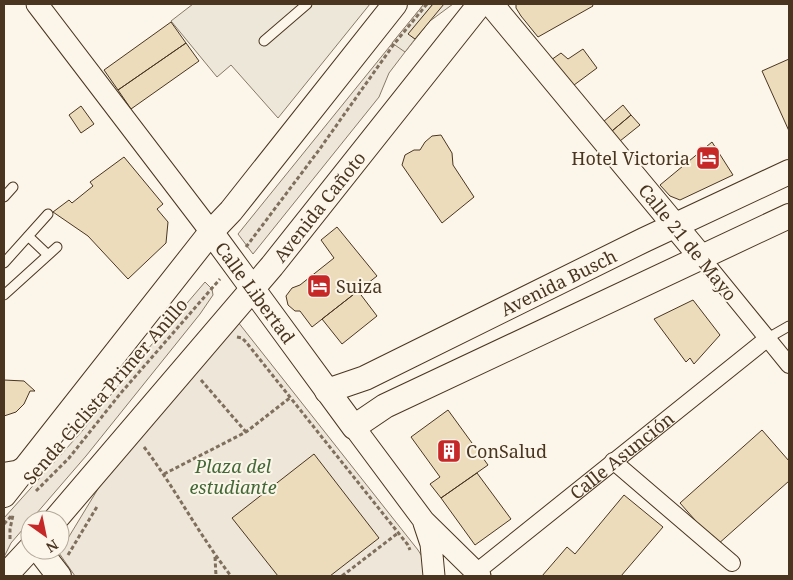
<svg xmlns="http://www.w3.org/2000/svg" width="793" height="580" font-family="'Noto Serif',serif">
	<rect width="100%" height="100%" fill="#fbf6e9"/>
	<!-- green -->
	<path fill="#ede6d9" stroke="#887966" d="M424 4H453L430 21 405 52 389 73 379 97 253 254 238 234Z
		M205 282 212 289 213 295 200 314 86 456 11 543 4 557V518L83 430 136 363Z
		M234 317 418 550 423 558 424 576H75L59 553 104 479Z"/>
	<!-- parking -->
	<path fill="#ede7d9" stroke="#887966" d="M193 4H370L278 118 231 65 217 77 171 21Z
		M424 4H433L409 34 415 39 405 52 392 43Z"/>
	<!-- building -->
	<path fill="#ecdcbc" stroke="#4a3520" d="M433 4H444L415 39 408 34Z
		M516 4H592L593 6 538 37 521 16 516 8Z
		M171 22 186 43 118 90 104 70Z
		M186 43 199 61 131 109 118 90Z
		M583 49 597 68 570 88 551 60 561 53 568 59Z
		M789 59V131L762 71Z
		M623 105 631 115 612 131 603 122Z
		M81 106 94 124 81 133 69 115Z
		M631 115 640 125 620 141 612 131Z
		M441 135 452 153 453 165 474 197 442 223 402 165 405 155 414 150H420L425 142 432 136Z
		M712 142 733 175 680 200 670 196 660 185Z
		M124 157 163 204 157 209 168 222 166 243 128 279 88 236 53 212 69 200 72 203 93 186 90 182Z
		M337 227 377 276 312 327 300 311H295L288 305 286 296 292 288 300 285 334 258 321 240Z
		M358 291 377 316 342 344 322 319Z
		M693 300 720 335 694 364 690 358 686 362 654 319Z
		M4 380 24 381 35 391H30L24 404 16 412 4 416Z
		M448 410 488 465 441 498 430 484 440 477 411 437Z
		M762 430 789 461V481L717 545 680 503Z
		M314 454 379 538 330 576H278L232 518Z
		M477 473 511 519 475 545 441 498Z
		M624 495 663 527 621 576H542L567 547 575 554Z"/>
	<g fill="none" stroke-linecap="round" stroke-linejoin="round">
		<defs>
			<path id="service" d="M264 41 307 4
				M4 197 13 187
				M28 236 48 255
				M4 263 48 214
				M4 295 57 247
				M768 338 789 326"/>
			<g id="minor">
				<path d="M701 257 789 365"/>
				<path d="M613 461 732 563"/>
				<path d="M4 471 16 469 29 462"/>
				<path id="s1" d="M475 573 768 338"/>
			</g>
			<path id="tertiary" d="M37 4 211 232
				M354 427 424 521 480 576
				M424 523 431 544 434 576"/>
			<g id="secondary">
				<path d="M491 4 701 257"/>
				<path id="s2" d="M211 232 354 427 385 406 789 216"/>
				<path id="s3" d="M327 391 365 378 644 240 789 172"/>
				<path d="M4 495 211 232 231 211 395 4"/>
				<path id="s4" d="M55 520 272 266 480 4"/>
				<path d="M39 550 59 576"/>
				<path d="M5 576 30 549"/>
			</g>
		</defs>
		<!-- service casing -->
		<use href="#service" stroke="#4a3520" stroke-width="11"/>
		<!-- minor casing -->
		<use href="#minor" stroke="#4a3520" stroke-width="18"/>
		<!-- tertiary casing -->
		<use href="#tertiary" stroke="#4a3520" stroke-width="23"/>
		<!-- secondary casing -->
		<use href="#secondary" stroke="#4a3520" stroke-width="26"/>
		<!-- path -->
		<path stroke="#7f6f5c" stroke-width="3" stroke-dasharray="4 2.5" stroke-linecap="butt" d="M246 247 319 150 394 44 427 4
			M237 337 242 338 246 342 408 545 410 550
			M201 380 246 432
			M144 447C175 488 199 535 231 576
			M164 474 246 432 291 397
			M36 491 69 458 120 394 220 279
			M4 524 12 515
			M10 539V529L13 515
			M68 555 98 505
			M215 557 216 576
			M342 576 398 533"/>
		<!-- service -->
		<use href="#service" stroke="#fbf6e9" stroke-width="9"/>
		<!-- minor -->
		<use href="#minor" stroke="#fbf6e9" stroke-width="16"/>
		<!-- tertiary -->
		<use href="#tertiary" stroke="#fbf6e9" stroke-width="21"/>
		<!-- secondary -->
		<use href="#secondary" stroke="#fbf6e9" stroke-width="24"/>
	</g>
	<!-- icons -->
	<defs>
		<symbol id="hotel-square" viewBox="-11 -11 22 22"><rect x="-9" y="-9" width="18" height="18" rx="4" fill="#c62828" stroke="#fbf6e9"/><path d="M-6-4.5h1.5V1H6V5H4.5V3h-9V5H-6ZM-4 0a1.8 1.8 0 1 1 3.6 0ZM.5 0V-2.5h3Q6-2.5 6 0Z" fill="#fff"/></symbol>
		<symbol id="building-square" viewBox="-11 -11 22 22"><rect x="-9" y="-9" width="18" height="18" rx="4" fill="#c62828" stroke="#fbf6e9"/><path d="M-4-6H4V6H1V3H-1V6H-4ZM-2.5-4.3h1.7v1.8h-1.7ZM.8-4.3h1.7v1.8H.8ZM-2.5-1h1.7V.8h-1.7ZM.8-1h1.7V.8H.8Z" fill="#fff"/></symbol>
	</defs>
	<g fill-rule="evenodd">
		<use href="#hotel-square" x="694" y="144" width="28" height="28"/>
		<use href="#hotel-square" x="305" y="272" width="28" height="28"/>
		<use href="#building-square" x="435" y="437" width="28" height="28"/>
	</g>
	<g text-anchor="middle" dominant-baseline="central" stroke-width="4" stroke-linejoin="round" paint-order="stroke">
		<!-- poi labels -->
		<g font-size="18" fill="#4a3520" stroke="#fbf6e9" text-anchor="start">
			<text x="690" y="158" text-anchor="end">Hotel Victoria</text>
			<text x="336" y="286">Suiza</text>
			<text x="466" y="451">ConSalud</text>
		</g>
		<!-- street labels -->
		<g font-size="18" fill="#4a3520" stroke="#fbf6e9">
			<text stroke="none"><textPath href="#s4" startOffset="410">Avenida Cañoto</textPath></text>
			<text transform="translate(688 242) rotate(51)">Calle 21 de Mayo</text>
			<text stroke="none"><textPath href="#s3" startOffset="256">Avenida Busch</textPath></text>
			<text stroke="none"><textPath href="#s2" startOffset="75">Calle Libertad</textPath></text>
			<text transform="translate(105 391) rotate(-49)">Senda Ciclista Primer Anillo</text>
			<text stroke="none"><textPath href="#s1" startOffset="188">Calle Asunción</textPath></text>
		</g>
		<!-- park labels -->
		<g font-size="18" font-style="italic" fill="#436837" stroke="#fbf6e9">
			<text x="233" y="466">Plaza del<tspan x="233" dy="21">estudiante</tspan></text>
		</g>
	</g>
	<!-- border -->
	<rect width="793" height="580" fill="none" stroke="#4a3520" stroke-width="10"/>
	<!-- north arrow -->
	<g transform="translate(45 535) rotate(147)"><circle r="24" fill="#fbf6e9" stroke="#b4a999"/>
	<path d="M0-4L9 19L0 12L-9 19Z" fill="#c62828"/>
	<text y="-8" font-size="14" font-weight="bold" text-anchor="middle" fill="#4a3520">N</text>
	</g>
</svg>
